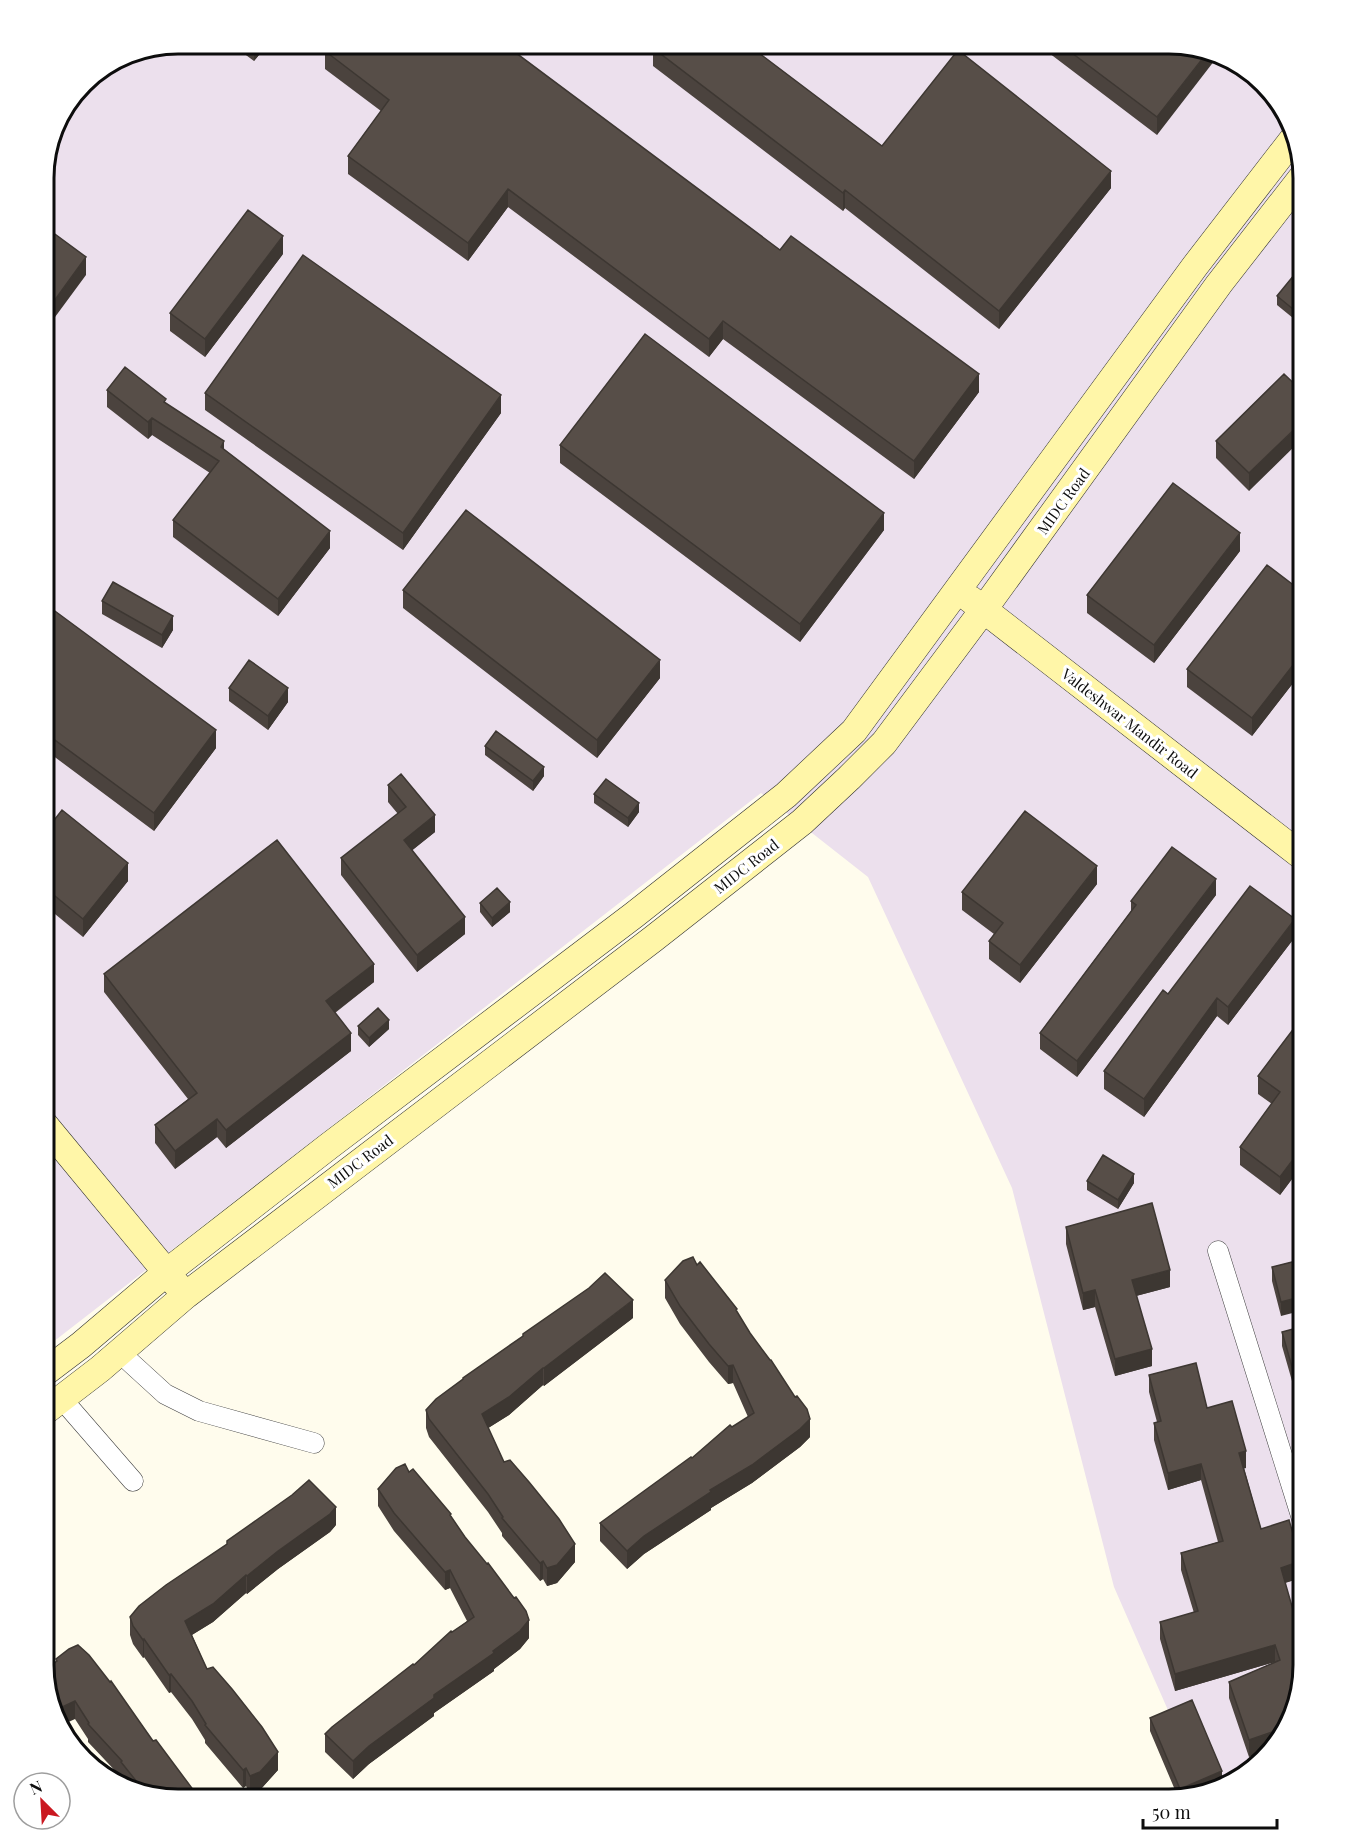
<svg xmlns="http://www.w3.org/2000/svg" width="1347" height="1843" font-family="'Playfair Display',serif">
	<rect width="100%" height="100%" fill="#fffced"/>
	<!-- industrial -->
	<path fill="#ece0ed" d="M178 44H1178L1237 62 1285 110 1303 178V1665L1286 1732 1237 1781 1203 1790 1114 1587 1012 1188 868 877 761 793 44 1349V169L58 118 89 77 127 54Z"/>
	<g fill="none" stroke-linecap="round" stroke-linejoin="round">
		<defs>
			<path id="street" d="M1218 1251 1303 1522
				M119 1352 165 1394 199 1411 314 1443
				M61 1398 133 1481"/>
			<path id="secondary" d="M970 599 1303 857
				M44 1124 177 1285
				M44 1373 81 1345 167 1272 329 1146 634 915 786 795 854 731 1195 266 1293 139
				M44 1412 100 1369 186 1295 653 939 802 822 849 778 884 743 984 609 1219 284 1303 176"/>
		</defs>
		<!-- street casing -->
		<use href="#street" stroke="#404040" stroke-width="21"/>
		<!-- secondary casing -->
		<use href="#secondary" stroke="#2f2f2f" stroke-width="28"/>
		<!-- street -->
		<use href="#street" stroke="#fff" stroke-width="20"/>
		<!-- secondary -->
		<use href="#secondary" stroke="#fff6a8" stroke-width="27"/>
	</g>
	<!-- wall -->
	<path fill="#4b433e" d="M231 44H268L254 61Z
		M1049 44H1178L1157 135 1049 53Z
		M653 48 882 146 1111 188 999 329 845 208 843 211 653 66Z
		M325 51 780 250 979 392 914 479 723 339 709 357 508 207 468 261 348 174V156L381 111 325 69Z
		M283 254 205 357 170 331V313Z
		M1304 274V327L1277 305V296L1299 280Z
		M1284 374 1249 491 1216 458V441Z
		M107 390 166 403 224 450 330 548 278 616 173 537V520L210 473 152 435 148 439 107 407Z
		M205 393 501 413 403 550 205 410Z
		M560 445 884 530 800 642 560 463Z
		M1240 551 1154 663 1087 613V595Z
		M403 590 660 678 597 758 403 608Z
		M1304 593V669L1252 736 1187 687V669Z
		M102 601 173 630 162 648 102 614Z
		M44 603 216 748 154 831 44 749Z
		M229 688 288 702 268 730 229 701Z
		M485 746 544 776 533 791 485 755Z
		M388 785 435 832 412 850 465 934 417 972 341 875V858L398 814 388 802Z
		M594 794 639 812 628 827 594 803Z
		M44 833 128 881 83 937 44 905Z
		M1097 884 1020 983 989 959V941L994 934 962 910V892Z
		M1216 895 1077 1077 1040 1049V1033L1131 911V901Z
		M480 903 510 912 492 927 480 912Z
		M1295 937 1228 1025 1217 1016 1144 1117 1104 1089V1071L1168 994Z
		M104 974 374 982 335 1013 351 1051 226 1148 217 1137 175 1169 155 1143V1125L188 1099 104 992Z
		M1304 1015V1163L1280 1195 1240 1165V1147L1272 1104 1258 1094V1076Z
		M358 1026 389 1029 369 1047 358 1035Z
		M1087 1181 1134 1183 1118 1209 1087 1190Z
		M1066 1227 1170 1287 1136 1296 1152 1366 1115 1376 1095 1307 1083 1310 1066 1244Z
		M1304 1259 1281 1316 1272 1281V1267Z
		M697 1265 737 1312 810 1437 800 1447 752 1483 711 1508V1510L644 1554 627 1569 600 1541V1523L692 1458 748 1417 733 1383 728 1384 709 1362 680 1324 665 1298V1280Z
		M633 1318 544 1386 543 1385 509 1415 488 1428 504 1462 575 1562 557 1583 547 1586 543 1579 540 1581 502 1536V1533L488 1512 429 1437 426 1428V1410L463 1379V1378Z
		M1304 1326V1385L1294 1388 1282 1346V1332Z
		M1149 1375 1207 1408 1246 1468H1244L1261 1529 1301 1578 1285 1583 1301 1638 1249 1757 1229 1698V1682L1275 1662 1175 1691 1160 1639V1622L1194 1613 1181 1570V1553L1218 1542 1201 1480 1168 1490 1154 1440V1423L1157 1422 1149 1392Z
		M409 1472 451 1516 529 1638 520 1649 494 1669V1671L434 1713V1716L369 1764 353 1779 325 1752V1734L414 1665 467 1621 450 1588 445 1590 394 1531 378 1506V1489Z
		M336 1525 330 1532 278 1569 247 1594 246 1593 213 1622 192 1635 207 1669 278 1770 260 1790 250 1794 246 1786 243 1788 205 1743V1740L192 1719 171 1692 169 1693 144 1657 143 1658 133 1644 130 1635V1617Z
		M56 1659 169 1799 127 1786 121 1780V1777L88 1742V1739L75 1719Z
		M1150 1718 1222 1784 1178 1797 1150 1731Z"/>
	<!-- shaded-wall -->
	<path fill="#3d3732" d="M255 44H268L254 61V45Z
		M1207 53 1218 56 1157 135V117Z
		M1111 171V188L999 329V311Z
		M508 189V207L468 261V243Z
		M845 190V208L843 211V193Z
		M283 236V254L205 357V339Z
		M86 257V275L44 332V315Z
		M723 321V339L709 357V339Z
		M979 374V392L914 479V461Z
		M501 395V413L403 550V533Z
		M152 418V435L148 439V422Z
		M1304 420V437L1249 491V473Z
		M224 441V458L221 447Z
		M884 513V530L800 642V624Z
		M330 531V548L278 616V599Z
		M1240 533V551L1154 663V645Z
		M173 616V630L162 648V635Z
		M1304 651V669L1252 736V718Z
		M660 660V678L597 758V740Z
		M288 688V702L268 730V716Z
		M216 730V748L154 831V813Z
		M544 767V776L533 791V781Z
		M639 803V812L628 827V818Z
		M435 815V832L404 857V840Z
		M128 863V881L83 937V919Z
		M1097 866V884L1020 983V965Z
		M1216 879V895L1077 1077V1061Z
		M510 902V912L492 927V918Z
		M465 917V934L417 972V955Z
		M1295 919V937L1228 1025V1007Z
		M374 964V982L326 1019V1001Z
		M1217 998V1016L1144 1117V1099Z
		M389 1020V1029L369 1047V1038Z
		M351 1033V1051L226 1148V1130Z
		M217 1119V1137L175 1169V1151Z
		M1304 1145V1163L1280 1195V1177Z
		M1134 1174V1183L1118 1209V1200Z
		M1170 1270V1287L1132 1297V1280Z
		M1095 1290V1307L1083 1310V1293Z
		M1304 1296V1310L1281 1316V1302Z
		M633 1300V1318L544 1386V1368Z
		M1152 1349V1366L1115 1376V1359Z
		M733 1365V1383L728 1384V1366Z
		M543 1368V1385L509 1415 482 1432V1414Z
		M1304 1372V1385L1294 1388V1374Z
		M810 1419V1437L800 1447 752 1483 711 1508V1510L644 1554 627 1569V1551L644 1536 710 1490Z
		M1246 1451V1468L1239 1470V1453Z
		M1201 1464V1480L1168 1490V1473Z
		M336 1507V1525L330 1532 278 1569 247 1594V1576L278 1551Z
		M575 1544V1562L557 1583 547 1586V1568Z
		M543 1561V1579L540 1581V1563Z
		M1301 1561V1578L1281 1584V1568Z
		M450 1570V1588L445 1590V1572Z
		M246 1575V1593L213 1622 185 1639V1621Z
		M529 1620V1638L520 1649 494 1669V1671L434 1713V1716L369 1764 353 1779V1761L369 1746 434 1695 493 1651Z
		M1301 1638V1654L1297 1639Z
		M144 1639V1657L143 1658V1640Z
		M1275 1645V1662L1175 1691V1674Z
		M171 1674V1692L169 1693V1675Z
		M75 1701V1719L60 1726 56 1710Z
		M1287 1727 1286 1732 1268 1750 1249 1757V1740Z
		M278 1752V1770L260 1790 250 1794V1776Z
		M246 1768V1786L243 1788V1770Z
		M1222 1771V1784L1180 1797V1789Z"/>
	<!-- building -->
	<path fill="#574e48" stroke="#3d3732" stroke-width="1.5" d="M331 44H504L780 250 791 236 979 374 914 461 723 321 709 339 508 189 468 243 348 156 389 100 325 51Z
		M656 44H747L882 146 958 50 1111 171 999 311 845 190 843 193 653 48Z
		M1060 44H1178L1207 53 1157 117Z
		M248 210 283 236 205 339 170 313Z
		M44 226 86 257 44 315Z
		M303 255 501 395 403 533 205 393Z
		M1304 274V318L1277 296 1294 275 1299 280Z
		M645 334 884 513 800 624 560 445Z
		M125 367 166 399 164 402 224 441 221 447 330 531 278 599 173 520 219 461 152 418 148 422 107 390Z
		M1284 374 1304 393V420L1249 473 1216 441Z
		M1173 483 1240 533 1154 645 1087 595Z
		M466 510 660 660 597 740 403 590Z
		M1267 565 1304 593V651L1252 718 1187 669Z
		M113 582 173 616 162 635 102 601Z
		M44 603 216 730 154 813 44 732Z
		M249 660 288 688 268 716 229 688Z
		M496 731 544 767 533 781 485 746Z
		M401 774 435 815 404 840 465 917 417 955 341 858 406 807 388 785Z
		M606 779 639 803 628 818 594 794Z
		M62 810 128 863 83 919 44 887V833Z
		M1025 811 1097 866 1020 965 989 941 1003 923 962 892Z
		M277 840 374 964 326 1001 351 1033 226 1130 217 1119 175 1151 155 1125 197 1093 104 974Z
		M1172 847 1216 879 1077 1061 1040 1033 1136 905 1131 901Z
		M1250 886 1295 919 1228 1007 1217 998 1144 1099 1104 1071 1163 990 1168 994Z
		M497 888 510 902 492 918 480 903Z
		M378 1008 389 1020 369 1038 358 1026Z
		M1304 1015V1145L1280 1177 1240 1147 1280 1092 1258 1076Z
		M1103 1155 1134 1174 1118 1200 1087 1181Z
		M1152 1203 1170 1270 1132 1280 1152 1349 1115 1359 1095 1290 1083 1293 1066 1227Z
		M693 1257 697 1265 700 1262 737 1309 736 1310 750 1333 770 1360H771L795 1397 797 1396 807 1409 810 1419 800 1429 752 1465 710 1490 711 1492 644 1536 627 1551 600 1523 691 1457 692 1458 730 1425 732 1427 754 1413 733 1365 728 1366 709 1344 680 1306 665 1280 683 1261Z
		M1304 1259V1296L1281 1302 1272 1267Z
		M605 1273 633 1300 544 1368H543L509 1397 482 1414 504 1462 510 1460 529 1482 559 1519 575 1544 557 1565 547 1568 543 1561 540 1563 502 1518 503 1517 488 1494 429 1419 426 1410 436 1399 463 1379V1378L523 1336V1334L589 1288Z
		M1304 1326V1372L1294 1374 1282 1332Z
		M1196 1363 1207 1408 1232 1401 1246 1451 1239 1453 1261 1529 1289 1520 1301 1561 1281 1568 1301 1638 1297 1639 1304 1659V1665L1287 1727 1249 1740 1229 1682 1280 1660 1275 1645 1175 1674 1160 1622 1198 1611 1181 1553 1223 1541 1201 1464 1168 1473 1154 1423 1161 1421 1149 1375Z
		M405 1464 409 1472 413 1469 451 1514 450 1515 465 1537 487 1564 488 1563 514 1598 516 1597 526 1611 529 1620 520 1631 493 1651 494 1653 434 1695V1698L369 1746 353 1761 325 1734 332 1727 413 1664 414 1665 451 1631 452 1632 474 1617 450 1570 445 1572 394 1513 378 1489 396 1468Z
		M309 1480 336 1507 330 1514 278 1551 247 1576 246 1575 213 1604 185 1621 207 1669 213 1667 232 1689 262 1727 278 1752 260 1772 250 1776 246 1768 243 1770 205 1725 206 1724 192 1701 171 1674 169 1675 144 1639 143 1640 133 1626 130 1617 139 1606 166 1585 227 1544V1541L292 1495Z
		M78 1645 89 1655 110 1682 111 1681 153 1741 156 1740 200 1799H169L145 1792 121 1762 122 1761 88 1724 89 1723 75 1701 56 1710 45 1669 57 1661 56 1659 69 1649Z
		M1192 1700 1222 1771 1180 1789 1150 1718Z"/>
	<g text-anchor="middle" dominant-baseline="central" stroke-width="6" stroke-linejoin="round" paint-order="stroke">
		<!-- street labels -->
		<g font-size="15" fill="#0d0d0d" stroke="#fff">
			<text transform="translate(1063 501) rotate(-54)">MIDC Road</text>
			<text transform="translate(1130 723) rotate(38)">Valdeshwar Mandir Road</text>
			<text transform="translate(746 866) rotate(-38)">MIDC Road</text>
			<text transform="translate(360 1161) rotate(-37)">MIDC Road</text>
		</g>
	</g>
	<!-- crop -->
	<path d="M0 0H1347V1843H0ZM178 54H1169A124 124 0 0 1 1293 178V1665A124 124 0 0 1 1169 1789H178A124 124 0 0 1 54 1665V178A124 124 0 0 1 178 54Z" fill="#fff" fill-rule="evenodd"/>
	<path fill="none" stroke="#0d0d0d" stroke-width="3" d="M178 54H1169A124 124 0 0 1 1293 178V1665A124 124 0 0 1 1169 1789H178A124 124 0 0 1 54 1665V178A124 124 0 0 1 178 54Z"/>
	<!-- north arrow -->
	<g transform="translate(42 1801) rotate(336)"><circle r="28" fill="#ffffff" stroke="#9e9e9e" stroke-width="1.5"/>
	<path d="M0-4.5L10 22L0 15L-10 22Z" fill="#ca1820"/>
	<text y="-9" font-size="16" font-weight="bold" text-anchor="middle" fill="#0d0d0d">N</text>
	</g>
	<!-- scale -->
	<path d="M1143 1819v9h134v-9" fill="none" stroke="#0d0d0d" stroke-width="3"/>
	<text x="1152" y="1819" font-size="18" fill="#0d0d0d" stroke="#ffffff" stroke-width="4.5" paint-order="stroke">50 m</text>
</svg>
